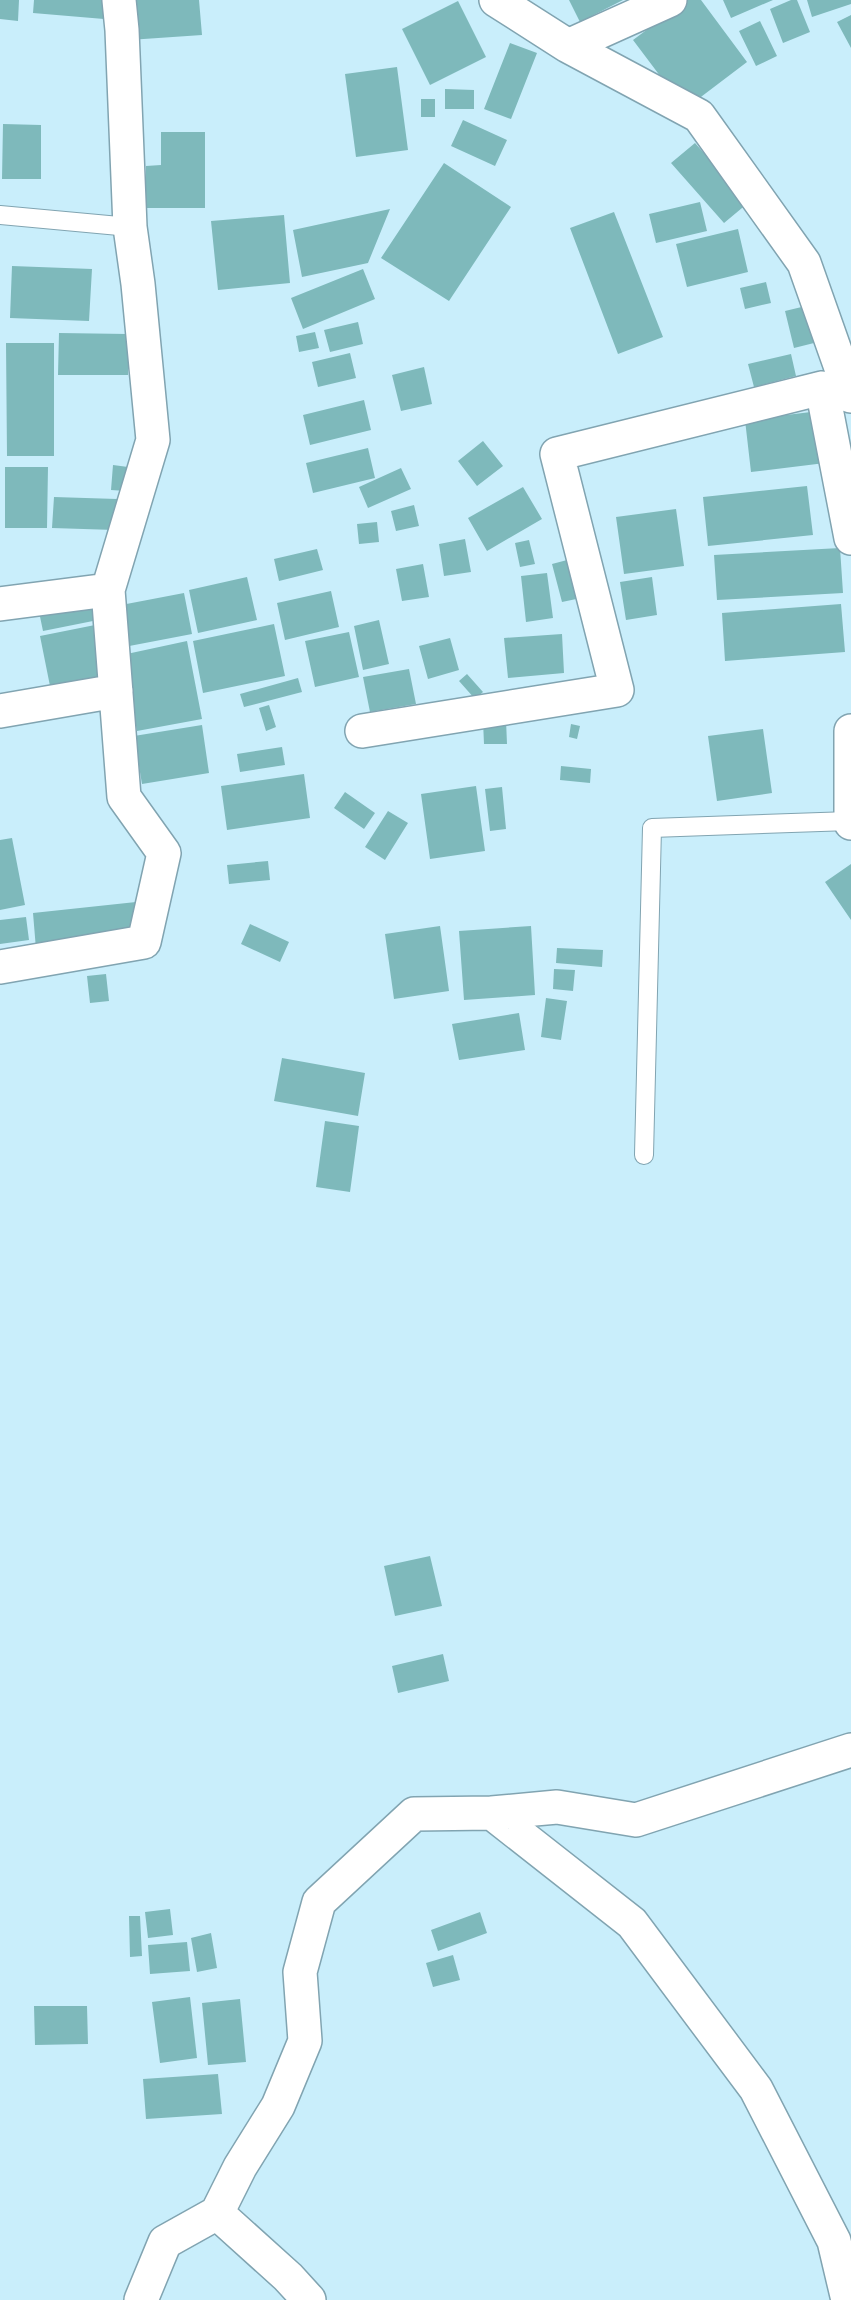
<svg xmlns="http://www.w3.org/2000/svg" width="851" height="2300" font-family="Poppins,sans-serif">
	<rect width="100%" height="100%" fill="#c9eefb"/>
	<!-- building -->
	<path fill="#7eb9bb" d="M0 0H19L18 21 0 19Z
		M34 0H106L104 19 33 13Z
		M126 0H199L202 35 129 40Z
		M569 0H623L580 22Z
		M687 0H701L747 62 685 109 633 40Z
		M723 0H773L731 18Z
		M791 0H797L810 32 783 43 770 9Z
		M807 0H851V4L812 17Z
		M458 1 486 57 430 85 402 29Z
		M851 15V48L837 22Z
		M760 21 777 56 756 66 739 31Z
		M510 43 537 53 511 119 484 109Z
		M397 67 408 150 356 157 345 74Z
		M445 89 474 90V109H445Z
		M421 99H435V117H421Z
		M463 120 507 140 495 166 451 146Z
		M3 124 41 125V179H2Z
		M161 132H205V208H146V166L161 165Z
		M695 143 748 203 724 223 671 163Z
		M444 163 511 207 449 301 381 258Z
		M700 202 707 231 656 243 649 214Z
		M390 209 368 263 302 277 293 230Z
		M614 212 663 337 618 354 570 228Z
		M284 215 290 283 218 290 211 221Z
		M738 229 748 272 687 287 676 244Z
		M12 266 92 269 89 321 10 318Z
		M363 269 375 299 303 329 291 298Z
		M766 282 771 303 745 309 740 288Z
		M810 305 818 342 794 348 785 311Z
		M358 322 363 344 330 352 324 330Z
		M315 332 319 348 299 352 296 336Z
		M59 333 128 334V375H58Z
		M6 343H54V456H7Z
		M350 353 356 378 318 387 312 362Z
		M791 354 796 376 754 387 748 364Z
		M424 367 432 404 401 411 392 375Z
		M364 400 371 430 310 445 303 415Z
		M819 411 825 463 751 472 745 420Z
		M483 441 503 466 477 486 458 461Z
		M368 448 375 478 313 493 306 463Z
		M113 465 128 467 126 491 111 490Z
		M5 467H48L47 528H5Z
		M401 468 411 489 368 508 359 487Z
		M807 486 813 535 708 546 703 497Z
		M523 487 542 519 487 551 468 518Z
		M54 497 117 499 115 530 52 528Z
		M414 505 419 526 396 531 391 511Z
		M676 509 684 566 624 574 616 517Z
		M377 522 379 542 359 544 357 524Z
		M465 539 471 572 444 576 439 544Z
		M529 540 535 564 520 567 515 543Z
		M840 548 843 593 717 600 714 555Z
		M317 549 323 570 279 581 274 559Z
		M571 559 581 598 562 602 552 564Z
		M423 564 429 597 402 601 396 569Z
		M547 573 553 618 526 622 521 576Z
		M247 577 257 620 198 633 189 590Z
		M652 577 657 615 626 620 620 582Z
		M331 591 339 627 285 640 277 603Z
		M184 593 192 634 124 647 116 606Z
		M93 596 98 620 43 631 38 607Z
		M841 604 845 652 725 661 722 613Z
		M379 620 389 664 363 670 354 626Z
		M274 624 285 676 203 693 193 641Z
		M95 625 108 685 52 696 40 636Z
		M349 632 359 677 315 687 305 641Z
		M562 634 564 673 508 678 504 638Z
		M450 638 459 670 428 679 419 646Z
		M187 641 202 719 137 731 122 655Z
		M409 669 416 704 370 712 363 677Z
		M467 674 483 692 475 699 459 681Z
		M298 678 302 692 244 707 240 694Z
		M269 705 276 727 266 731 259 708Z
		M506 720 507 744H484L483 721Z
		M571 724 580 726 577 739 569 737Z
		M202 725 209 773 142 784 134 736Z
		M763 729 772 793 717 801 708 736Z
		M282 747 285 765 240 772 237 754Z
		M561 766 591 769 590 783 560 780Z
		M304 774 310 818 227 830 221 786Z
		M476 786 485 851 430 859 421 794Z
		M502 787 506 829 490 831 485 789Z
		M345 792 375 813 364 829 334 808Z
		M388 811 408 823 385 860 365 847Z
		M12 838 25 905 0 910V840Z
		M268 861 270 880 229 884 227 865Z
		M851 864V920L825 882Z
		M136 902 139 939 36 949 33 913Z
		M26 917 29 940 0 944V920Z
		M250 924 289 942 280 962 241 944Z
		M440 926 449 991 394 999 385 934Z
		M531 926 535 995 464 1000 459 931Z
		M557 948 603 950 602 967 556 963Z
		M554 969 575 970 573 991 553 989Z
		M106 974 109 1001 90 1003 87 976Z
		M546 998 567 1001 561 1040 541 1037Z
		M519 1013 525 1050 459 1060 452 1024Z
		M282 1058 365 1073 358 1116 274 1101Z
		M325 1121 359 1126 350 1192 316 1187Z
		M430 1556 442 1606 395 1616 384 1566Z
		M443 1654 449 1681 398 1693 392 1666Z
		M170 1909 173 1935 148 1938 145 1912Z
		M480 1912 487 1933 438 1951 431 1930Z
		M129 1916H140L142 1956 130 1957Z
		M211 1933 217 1968 197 1972 191 1938Z
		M187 1942 190 1971 150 1974 148 1945Z
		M453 1955 460 1980 433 1987 426 1963Z
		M190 1997 197 2058 160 2063 152 2002Z
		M240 1999 246 2062 208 2065 202 2003Z
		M34 2006H87L88 2044 35 2045Z
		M218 2074 222 2114 146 2119 143 2079Z"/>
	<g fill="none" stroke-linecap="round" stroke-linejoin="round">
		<defs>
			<path id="service" d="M0 215 130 227
				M644 1155 652 828 850 821"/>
			<path id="minor" d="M496 0 568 46 699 116 804 263 851 396
				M568 46 670 0
				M842 394 822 388 851 538
				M0 604 108 590
				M0 711 116 691
				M362 731 617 690 557 454 822 388
				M851 731V823
				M0 967 144 942 164 853 124 797 108 590 153 440 138 284 130 227 122 30 119 0
				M492 1813 557 1807 636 1820 851 1750
				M141 2300 165 2242 217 2213
				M309 2300 288 2277 217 2213 240 2167 278 2106 305 2041 300 1972 319 1902 414 1814 492 1813 632 1923 756 2089 834 2241 848 2300"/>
		</defs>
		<!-- service casing -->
		<use href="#service" stroke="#81a4b1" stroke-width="20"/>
		<!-- minor casing -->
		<use href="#minor" stroke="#81a4b1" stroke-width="36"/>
		<!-- service -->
		<use href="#service" stroke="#fff" stroke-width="18"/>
		<!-- minor -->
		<use href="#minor" stroke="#fff" stroke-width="33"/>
	</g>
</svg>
